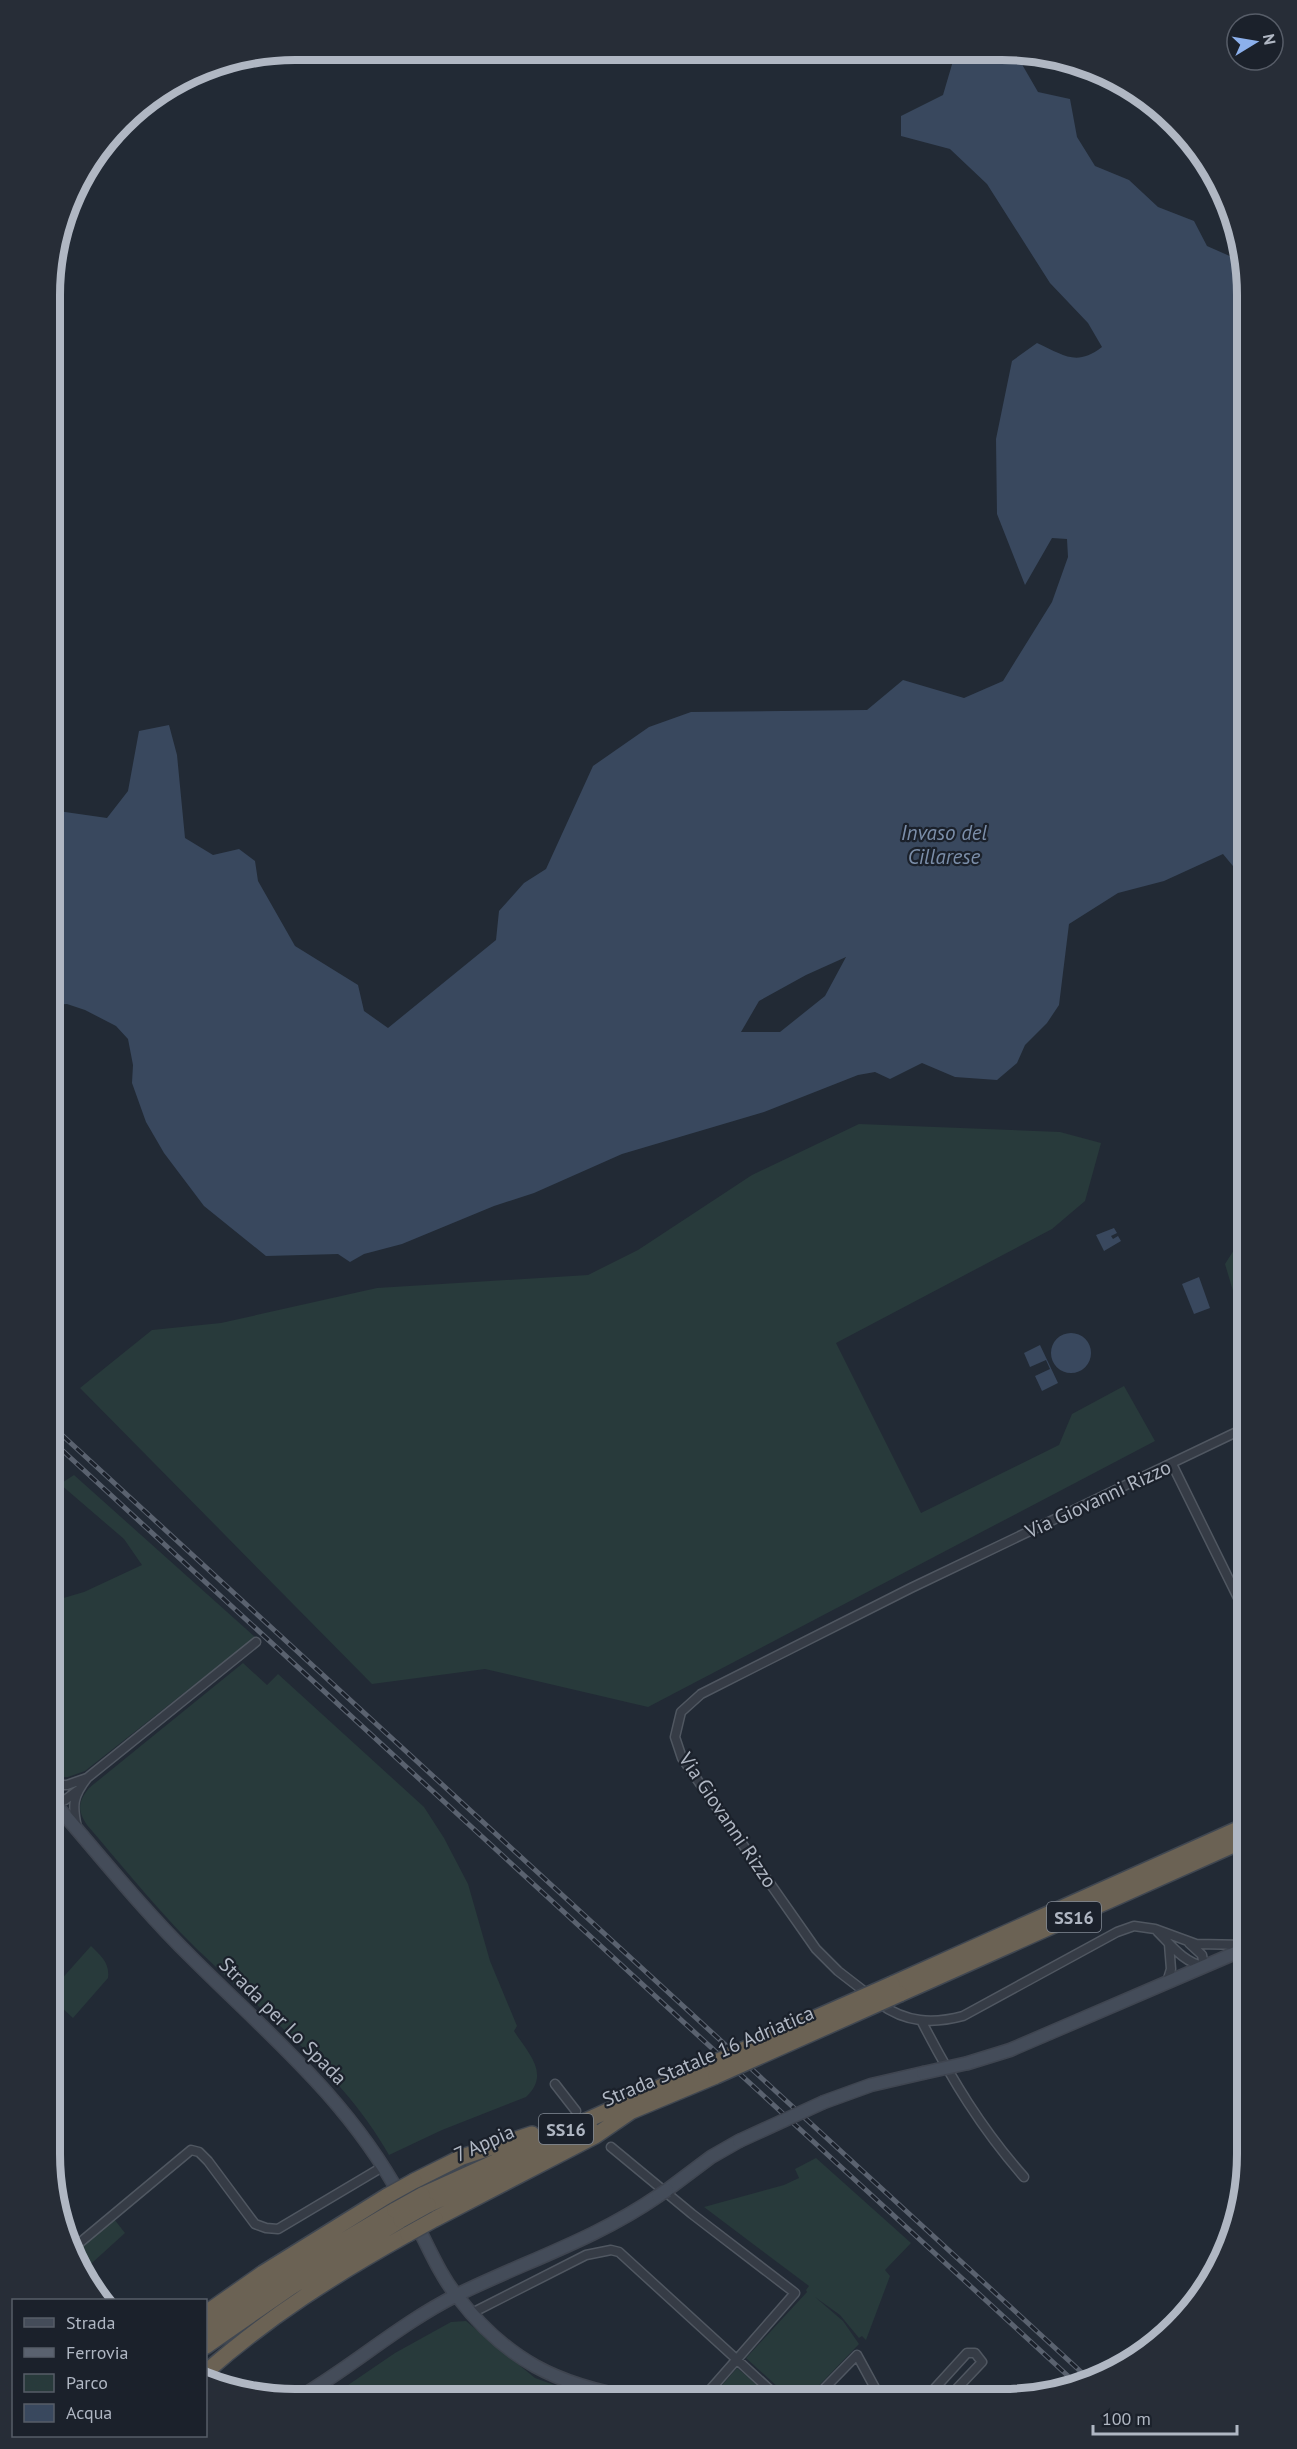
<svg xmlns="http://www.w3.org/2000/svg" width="1297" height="2449" font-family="'PT Sans',sans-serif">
	<rect width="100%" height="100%" fill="#222a35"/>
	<!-- green -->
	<path fill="#283a3b" d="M859 1124 1060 1132 1101 1143 1085 1201 1052 1229 836 1343 921 1513 1059 1445 1072 1414 1124 1386 1155 1441 648 1707 485 1669 372 1684 80 1388 152 1330 221 1323 377 1288 588 1275 638 1250 752 1175Z
		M1247 1237V1311L1233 1291 1225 1264 1239 1242Z
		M1247 1344V1400C1241 1384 1235 1357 1247 1344Z
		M74 1475 255 1637 85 1771 68 1777H50V1602L84 1592 142 1565 124 1539 60 1484Z
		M243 1663 267 1685 278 1674 424 1807 444 1838 468 1884 490 1961 517 2026 514 2031C528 2053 551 2074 526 2097L442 2130 389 2155C338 2065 251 2005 180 1932 148 1898 118 1861 87 1825 77 1810 78 1802 89 1788Z
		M91 1946C101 1956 110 1963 108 1978L73 2018 50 1997V1992Z
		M816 2158 911 2243 885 2270 890 2276 866 2340 862 2336 859 2338 840 2315 815 2297 843 2321 859 2344 806 2399H791L746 2358 807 2292 806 2290 809 2286 704 2207 784 2185 799 2178 795 2169Z
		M114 2219 125 2233 82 2272 73 2254Z
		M466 2321 535 2378 590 2398H329L395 2353 451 2322Z
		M737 2368 774 2399H710Z"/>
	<!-- water -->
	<path fill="#39485e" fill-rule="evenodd" d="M952 54H1016L1038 92 1070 99 1077 137 1095 166 1129 180 1158 207 1194 221 1207 246 1241 261 1247 295V883L1223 854 1164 881 1118 893 1069 924 1059 1005 1047 1023 1025 1045 1017 1063 997 1080 955 1077 922 1063 890 1079 875 1072 858 1075 764 1112 622 1154 534 1193 494 1206 402 1244 364 1254 350 1262 338 1254 266 1256 204 1206 164 1153 146 1122 132 1083 133 1065 128 1039 116 1026 85 1010 67 1004 51 1005V810L107 818 128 791 139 731 169 725 177 755 185 838 213 855 239 849 255 861 258 881 295 946 358 985 364 1011 388 1028 496 940 499 911 524 883 546 869 593 766 649 727 691 712 867 710 903 680 964 698 1003 681 1052 602 1068 557 1067 539 1052 538 1025 585 997 514 996 439 1012 361 1037 343C1064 355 1076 367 1102 347L1088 323 1050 283 987 184 950 149 901 136V116L943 95 953 61ZM846 957 825 996 780 1032H741L759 1001 806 975Z
		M1114 1228 1117 1233 1111 1236 1113 1239 1118 1236 1121 1241 1104 1251 1096 1235Z
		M1199 1277 1210 1308 1194 1314 1182 1284Z
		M1051 1353a20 20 0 1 1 40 0a20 20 0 1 1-40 0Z
		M1040 1345 1058 1383 1042 1391 1035 1376 1050 1369 1046 1360 1030 1367 1024 1353Z"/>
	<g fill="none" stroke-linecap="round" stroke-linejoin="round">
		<defs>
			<path id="street" d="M1172 1464 1247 1616
				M50 1785H67L87 1778
				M54 1803 65 1800 77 1791
				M77 1827C72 1805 73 1796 87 1778L256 1642
				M1157 1931C1171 1945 1184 1963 1204 1966L1202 1955 1189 1943
				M1167 1982 1171 1969 1169 1944
				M869 1995 838 1971 816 1949 682 1758 675 1737 681 1712 701 1694 911 1588 1247 1427
				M879 2003C906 2023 933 2024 963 2016L1117 1932 1134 1926 1155 1929 1196 1944 1247 1945
				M922 2022C952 2080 981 2128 1024 2177
				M555 2084 576 2111
				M611 2147 692 2214 795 2293 702 2399
				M71 2250 191 2150 199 2152 208 2161 255 2224 266 2228 278 2229 384 2166
				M472 2313 586 2255 611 2250 619 2252 780 2399
				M933 2392 941 2399
				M814 2399 857 2355 881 2399
				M925 2399 967 2353H975L982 2362 947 2399"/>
			<path id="secondary" d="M50 1798C97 1852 141 1908 192 1958 270 2036 347 2098 401 2197
				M968 2063 1010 2050 1247 1948
				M824 2102 871 2085 923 2073
				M667 2190 711 2157 739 2141
				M414 2220C428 2245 439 2274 457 2296 506 2360 557 2385 635 2398
				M300 2397C353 2366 401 2323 457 2295 524 2262 596 2239 658 2196"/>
			<path id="highway" d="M892 1984 1247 1825
				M900 1994 1247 1839
				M632 2111 716 2076
				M414 2181 462 2157 532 2134
				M422 2195 711 2064
				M428 2205 591 2129
				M435 2219 595 2136 633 2110
				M206 2313 263 2273 387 2196
				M206 2329 277 2280 395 2210
				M206 2346 291 2287 401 2220
				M206 2372C268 2317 336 2274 408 2234"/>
		</defs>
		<!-- street casing -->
		<use href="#street" stroke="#505761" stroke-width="11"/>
		<!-- secondary casing -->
		<use href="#secondary" stroke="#3f4550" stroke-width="15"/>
		<!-- highway casing -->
		<use href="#highway" stroke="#404751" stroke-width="18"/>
		<!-- street -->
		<use href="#street" stroke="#363c46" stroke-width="8"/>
		<!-- secondary -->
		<use href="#secondary" stroke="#444c59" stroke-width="12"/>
		<!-- highway -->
		<use href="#highway" stroke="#6b6254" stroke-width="15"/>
		<defs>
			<path id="rail" d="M50 1424 1091 2381
				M50 1439 1080 2387"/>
		</defs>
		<!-- rail casing -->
		<use href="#rail" stroke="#5a626f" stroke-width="5"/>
		<!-- rail -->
		<use href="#rail" stroke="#1b212b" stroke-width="3" stroke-dasharray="9" stroke-linecap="butt"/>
		<defs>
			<path id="secondary-bridge" d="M923 2073 968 2063
				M739 2141 824 2102
				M658 2196 667 2190"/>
			<path id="highway-bridge" d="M711 2064 892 1984
				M716 2076 900 1994
				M387 2196 414 2181
				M395 2210 422 2195
				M401 2220 428 2205
				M408 2234 435 2219"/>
		</defs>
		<!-- secondary-bridge casing -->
		<use href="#secondary-bridge" stroke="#3f4550" stroke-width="15" stroke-linecap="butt"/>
		<!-- highway-bridge casing -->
		<use href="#highway-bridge" stroke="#404751" stroke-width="18" stroke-linecap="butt"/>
		<!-- secondary-bridge -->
		<use href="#secondary-bridge" stroke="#444c59" stroke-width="12"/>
		<!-- highway-bridge -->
		<use href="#highway-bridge" stroke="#6b6254" stroke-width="15"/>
	</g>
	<g text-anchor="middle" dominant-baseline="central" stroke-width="4.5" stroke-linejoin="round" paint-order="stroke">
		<!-- shield labels -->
		<g fill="#1b212b" stroke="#838a95" stroke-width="1.5">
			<rect x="1047" y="1902" width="54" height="30" rx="4.5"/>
			<rect x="539" y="2114" width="54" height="30" rx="4.5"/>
		</g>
		<g font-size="18" font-weight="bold" fill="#b0b7c3">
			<text x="1074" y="1917">SS16</text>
			<text x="566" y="2129">SS16</text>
		</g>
		<!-- street labels -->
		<g font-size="20" fill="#b0b7c3" stroke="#1b212b">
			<text transform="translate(1098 1499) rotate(-25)">Via Giovanni Rizzo</text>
			<text transform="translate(728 1820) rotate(56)">Via Giovanni Rizzo</text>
			<text transform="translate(283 2021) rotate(45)">Strada per Lo Spada</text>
			<text transform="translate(708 2056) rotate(-23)">Strada Statale 16 Adriatica</text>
			<text transform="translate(484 2143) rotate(-24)">7 Appia</text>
		</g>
		<!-- water labels -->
		<g font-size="21" font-style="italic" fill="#7b8ea9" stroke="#1b212b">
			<text x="944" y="832">Invaso del<tspan x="944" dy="24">Cillarese</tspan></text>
		</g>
	</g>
	<!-- crop -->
	<path d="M0 0H1297V2449H0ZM295 60H1002A235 235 0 0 1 1237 295V2154A235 235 0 0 1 1002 2389H295A235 235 0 0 1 60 2154V295A235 235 0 0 1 295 60Z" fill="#272d37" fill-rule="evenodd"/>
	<path fill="none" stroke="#b0b7c3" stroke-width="8" d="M295 60H1002A235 235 0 0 1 1237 295V2154A235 235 0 0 1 1002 2389H295A235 235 0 0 1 60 2154V295A235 235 0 0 1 295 60Z"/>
	<!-- legend -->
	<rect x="12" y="2299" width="195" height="138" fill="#1b212b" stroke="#575d68" stroke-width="1.5"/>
	<rect x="24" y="2318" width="30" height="9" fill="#444c59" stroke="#575d68" stroke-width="1.5"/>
	<text x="66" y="2329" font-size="18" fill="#b0b7c3">Strada</text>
	<rect x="24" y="2348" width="30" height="9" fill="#5a626f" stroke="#575d68" stroke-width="1.5"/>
	<text x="66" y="2359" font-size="18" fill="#b0b7c3">Ferrovia</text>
	<rect x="24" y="2374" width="30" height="18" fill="#283a3b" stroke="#575d68" stroke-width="1.5"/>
	<text x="66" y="2389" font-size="18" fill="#b0b7c3">Parco</text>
	<rect x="24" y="2404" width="30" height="18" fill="#39485e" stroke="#575d68" stroke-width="1.5"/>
	<text x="66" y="2419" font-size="18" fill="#b0b7c3">Acqua</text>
	<!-- north arrow -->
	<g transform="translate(1255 42) rotate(79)"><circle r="28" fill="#1b212b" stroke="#575d68" stroke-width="1.5"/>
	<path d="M0-4.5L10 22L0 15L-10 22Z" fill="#8cb0ec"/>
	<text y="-9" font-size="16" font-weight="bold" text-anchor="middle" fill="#b0b7c3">N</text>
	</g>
	<!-- scale -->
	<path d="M1093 2425v9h144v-9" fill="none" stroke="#b0b7c3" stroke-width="3"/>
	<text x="1102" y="2425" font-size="18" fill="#b0b7c3" stroke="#1b212b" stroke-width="4.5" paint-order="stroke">100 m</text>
</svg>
